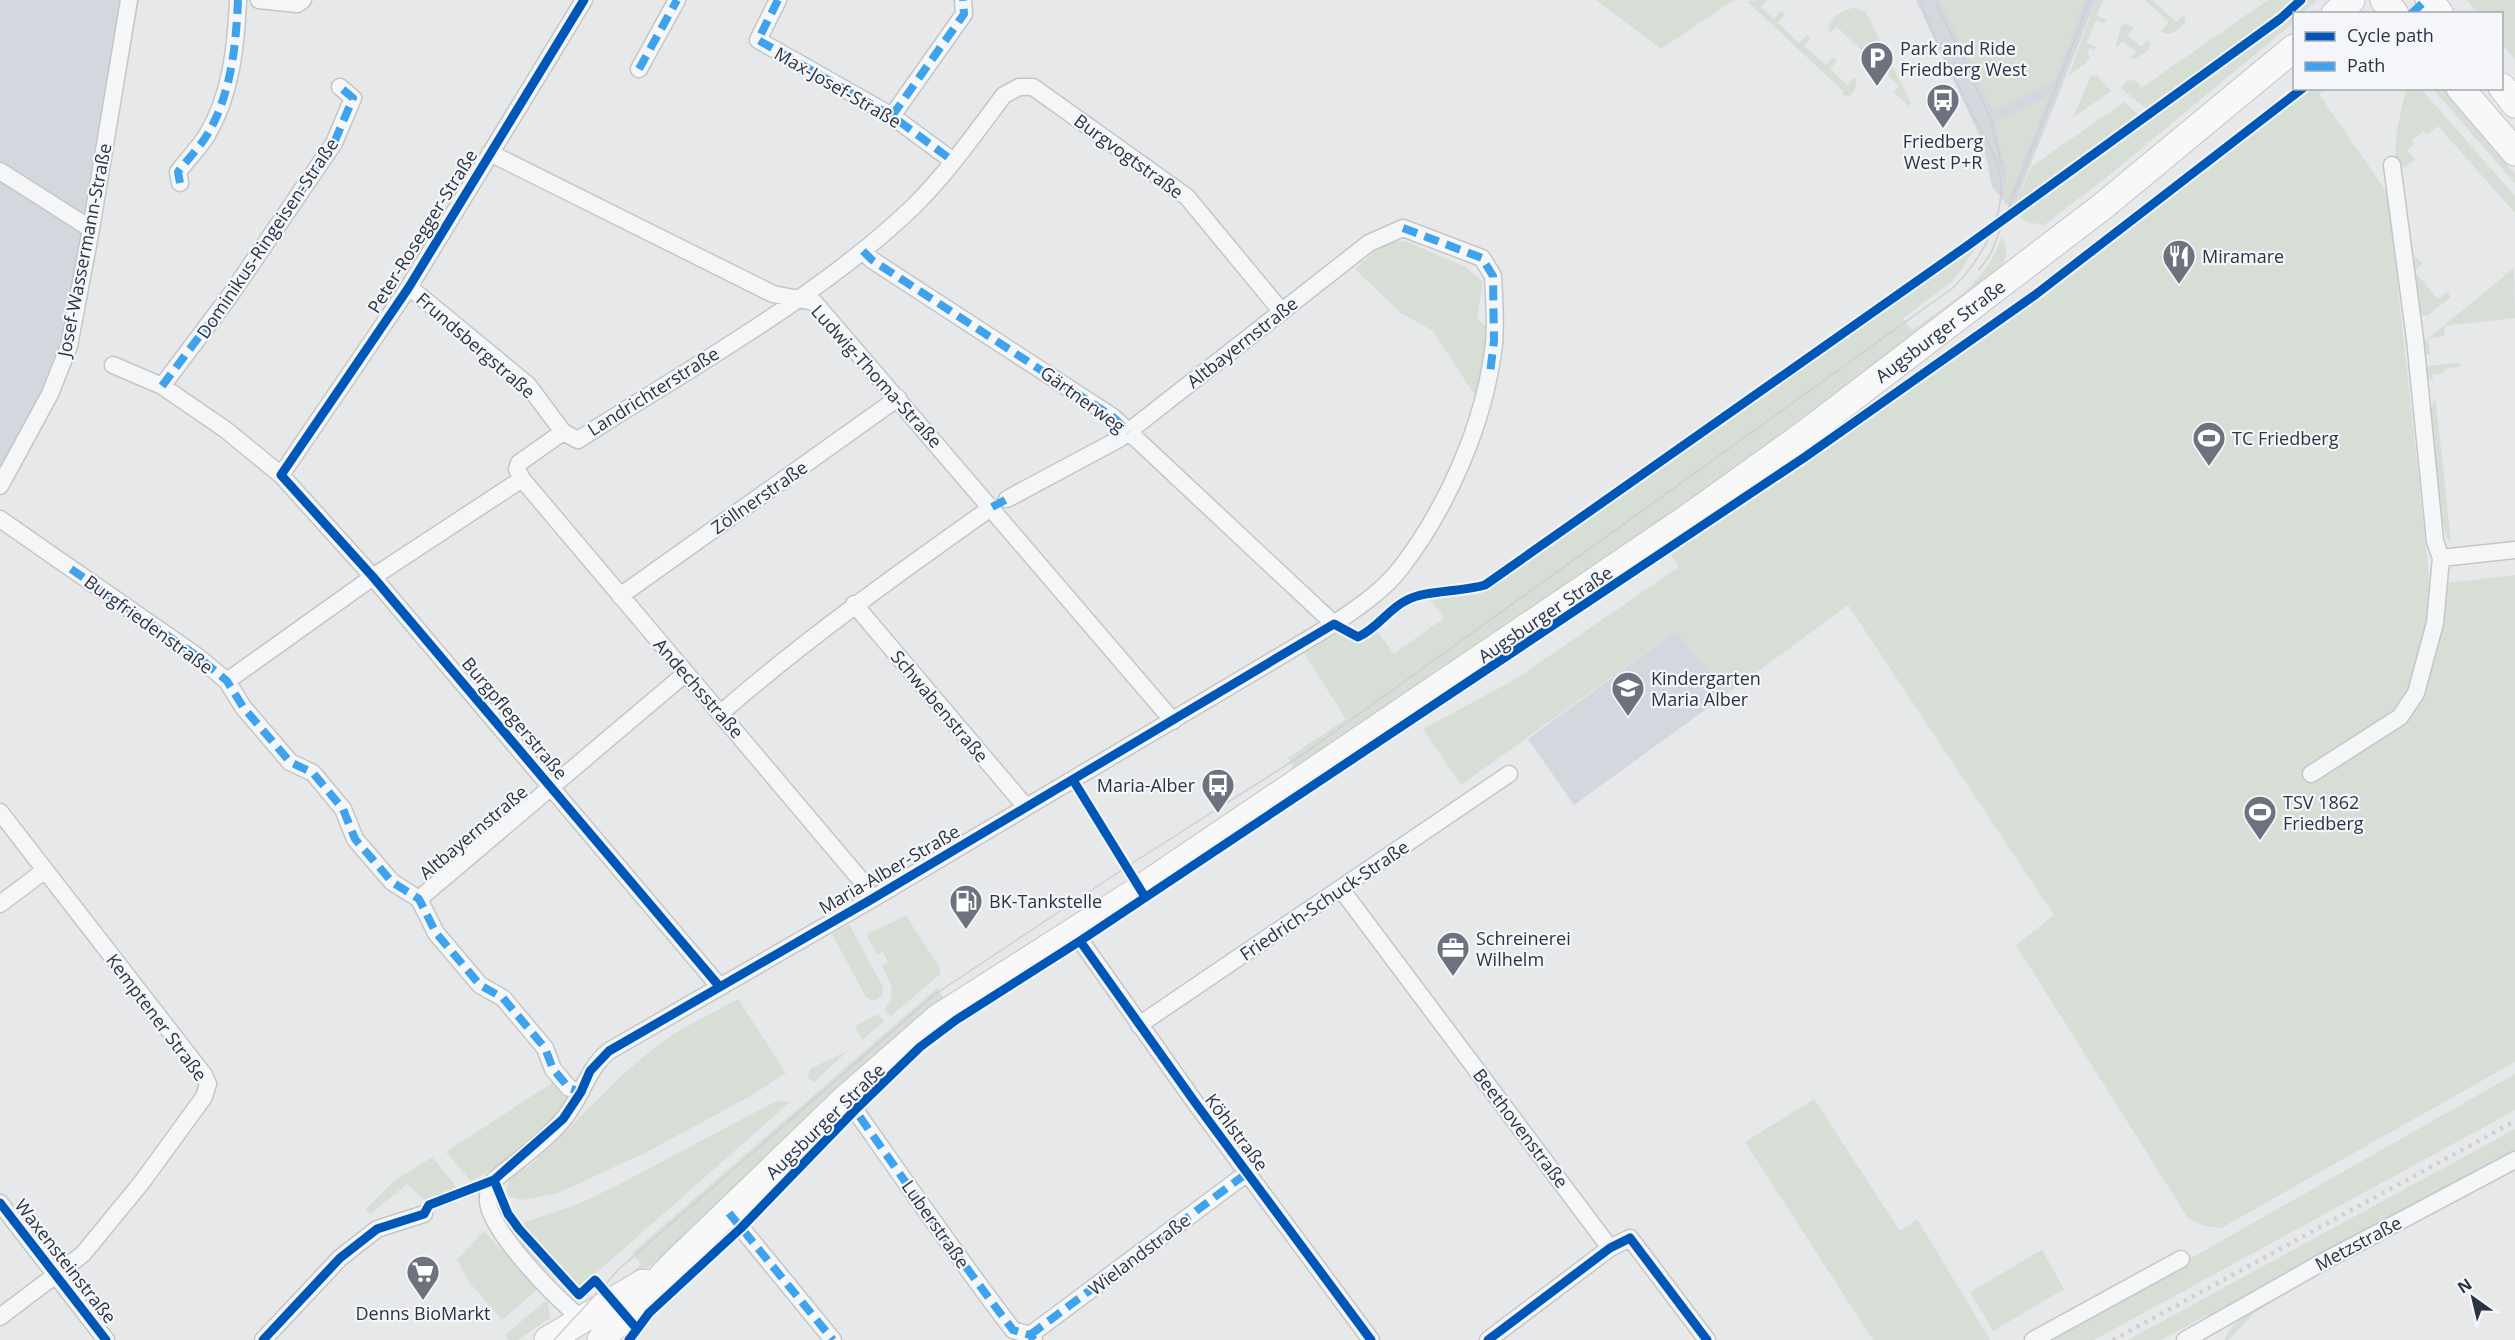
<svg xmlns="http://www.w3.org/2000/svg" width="2515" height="1340" font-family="'Open Sans',sans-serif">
	<rect width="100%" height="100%" fill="#e6e8ea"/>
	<!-- built -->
	<path fill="#d4d7dd" d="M0 0H139L82 325 71 360 0 484Z
		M1916 0H2096L2014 206 2011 209 1992 187 1984 148 1975 126Z
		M1676 631 1727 694 1574 805 1528 739Z"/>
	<!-- green -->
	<path fill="#d6ded6" d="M1596 0H1734L1661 49Z
		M1767 0 1761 7 1774 19 1781 11 1785 14 1778 23 1799 43 1808 35 1811 38 1804 46 1826 65 1833 58 1837 61 1830 69 1847 85 1854 77C1860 84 1854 92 1849 97L1842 94 1844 92 1747 1Z
		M1940 0H2085L2055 81 1993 111Z
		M2096 0H2103L2097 15 2107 20 2104 24 2096 20 2087 43 2096 47 2094 50 2090 48 2087 54 2090 57 2085 64 2069 75Z
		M2145 0H2153L2176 22 2184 15 2186 22 2173 33 2165 34 2161 31 2169 22Z
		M2268 0H2299L2147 109 2121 88 2127 81 2135 80 2141 88Z
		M2306 0H2317L2303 13 2294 14 2293 23 2102 181 2044 225 2027 222 2016 215 2294 12Z
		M2467 0H2515V60L2502 43V14L2478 13Z
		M1856 8 1865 12 1870 20 1911 103 1909 106 1893 92 1899 86 1837 27 1829 33C1827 19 1843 8 1856 8Z
		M2126 24 2134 27 2128 35 2141 47 2148 40 2150 43 2149 50 2135 59 2131 58 2136 52 2123 41 2117 47 2116 45 2121 26Z
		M2091 75 2097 76 2111 91 2073 118Z
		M2295 89H2326L2319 94 2388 194 2430 585 2515 575V1062L2221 1228 2204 1226 2188 1218 2016 945 2054 915 1848 605 1727 694 1676 631 1461 785 1423 729 1514 680 1679 567 1669 552 1937 370 2032 290Z
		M2406 89H2421L2515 196V213L2438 126 2427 135 2423 131 2412 140 2414 144 2407 150 2415 159 2404 168 2395 157 2397 129Z
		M2433 89H2448L2481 126 2492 148 2515 174V183Z
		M2049 96 2008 200 2004 199 2006 173 1995 121Z
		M2124 102 2139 115 2014 206 2032 166Z
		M2002 236C2010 253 2006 263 1993 275L1695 497 1296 773 1288 758 1346 719 1304 653 1339 633 1354 641 1377 631 1394 654 1444 618 1429 598 1483 590 1972 248 1982 239 1953 281 1903 318 1912 330C1949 304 1988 282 2002 236Z
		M1405 241 1464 266 1483 282 1477 318 1485 326 1487 363 1474 394 1433 331 1401 313 1355 269 1384 243Z
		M2415 256 2422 264 2414 271 2438 299 2447 292 2451 297 2427 316 2418 315 2408 268Z
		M2514 268 2515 318 2444 326 2445 336 2428 339 2430 354 2423 355 2425 341Z
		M2459 363 2460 367 2444 369V373L2432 375 2433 382 2426 376 2425 366Z
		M2435 399 2437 412 2451 542 2446 536 2443 524 2430 409Z
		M906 916 940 968V974L891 1016 884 1010C897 993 891 982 882 966L888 963 883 952 877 955 866 934Z
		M849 924 883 987V994L874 1001 866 997 832 934Z
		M937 988 945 999 658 1260 621 1288 619 1285 641 1264 632 1253Z
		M738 999 786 1073 752 1095 647 1152 558 1193 522 1200 507 1196C504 1184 513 1173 521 1165L526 1169C572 1129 611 1080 661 1043 684 1026 713 1013 738 999Z
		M878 1014 884 1021 862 1040 855 1026Z
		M849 1050 814 1082 807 1078 810 1069Z
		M2515 1074V1110L2094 1340H2047Z
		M555 1081 566 1099C545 1133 506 1163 471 1181L446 1152Z
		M1814 1099 1900 1231 1917 1219 1990 1340H1873L1745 1142Z
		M776 1101 790 1102 578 1289 522 1228 525 1222 578 1204 618 1185Z
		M2515 1129V1151L2246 1295 2220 1316 2207 1315 2161 1340H2128Z
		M432 1157 458 1189 427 1203 407 1184 370 1214 366 1209 393 1182Z
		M484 1231 538 1289 502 1320 470 1283 457 1260Z
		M518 1234 568 1286 570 1294 522 1246Z
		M2042 1250 2064 1289 1993 1331 1970 1292Z
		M2317 1274 2254 1313 2229 1340H2225C2228 1317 2296 1285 2317 1274Z
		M544 1302H548L550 1318 518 1340H509L505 1335Z"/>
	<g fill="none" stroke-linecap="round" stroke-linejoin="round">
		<defs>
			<path id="minor" d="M259 0 297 4 303 0
				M778 0 758 40 892 116 953 161
				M639 69 677 0
				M892 116 964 14 963 0
				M490 153 773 294 814 302 1173 721
				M2392 165 2415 339 2435 541 2441 558
				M0 171 91 229
				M180 183 178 172C187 160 199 148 207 135 231 95 236 46 238 0
				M863 251 872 260 1113 417 1334 624
				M409 287 528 385 563 432
				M113 365 162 386 226 430 281 475 373 577 719 986
				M162 386 229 297 334 143 353 98 340 87
				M281 475 409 287 584 0
				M522 479 860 879 872 899
				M0 486 50 394 69 346 91 229 129 0
				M0 519 197 656 227 681 243 707 290 762 313 773 343 809 355 839 392 882 419 899 436 933 480 985 503 998 545 1048 553 1069 569 1088 581 1092
				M620 596 898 398
				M854 604 1026 807
				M227 681 373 577 522 479 517 469 519 463 563 432 578 440C688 369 821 296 915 205 948 172 976 132 1004 95L1019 87H1033L1187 197 1282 312
				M721 713C807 638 899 573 992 507
				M2311 774 2400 717 2416 693 2435 623 2441 558 2515 550
				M0 812 204 1075 208 1084 204 1097 142 1182 83 1254 0 1317
				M1341 889 1610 1248
				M419 899 686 673
				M0 904 44 871
				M1073 930 1194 1101 1371 1340
				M1139 1025 1509 774
				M844 1100 855 1110C907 1184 958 1258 1013 1330L1030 1335 1034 1340
				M0 1203 106 1340
				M729 1213 833 1340
				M583 1320C557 1299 492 1234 488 1202 487 1193 490 1187 494 1180 518 1160 546 1141 565 1117 582 1096 587 1069 609 1051L872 899 1334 624C1357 608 1383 591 1400 569 1448 507 1485 422 1494 344 1496 322 1494 298 1493 276L1482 258 1403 228 1369 243 1119 439 1007 499
				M1030 1335 1247 1173
				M263 1340 340 1258 377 1229 424 1214
				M1488 1340 1610 1248 1630 1238 1707 1340
				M2033 1340 2181 1259
				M2185 1340 2319 1264 2515 1160"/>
			<path id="primary" d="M2384 0 2395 14
				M2429 0 2440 14
				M2335 14 2351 0
				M2502 87 2515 104
				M2460 88 2515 152
				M548 1340 643 1283
				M601 1340 675 1263 844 1100 938 1018 1134 893 1685 520 1805 434 2103 206 2294 48"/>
		</defs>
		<!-- minor casing -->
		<use href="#minor" stroke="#c4c6c8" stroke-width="19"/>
		<!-- primary casing -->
		<use href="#primary" stroke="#c2c5c8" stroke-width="29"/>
		<!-- minor -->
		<use href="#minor" stroke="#f5f6f7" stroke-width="16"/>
		<!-- primary -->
		<use href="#primary" stroke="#f8f8f8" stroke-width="27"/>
		<!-- tram -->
		<path stroke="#cecfd2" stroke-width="1.5" d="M1935 0 1990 117 2001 163
			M1979 270 1991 253 2090 0
			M554 1340 619 1269 934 995 1134 862 1302 755 1954 287C1983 257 2010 210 1998 167 1994 151 1984 136 1976 121 1957 82 1934 41 1920 0"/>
		<!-- rail -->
		<path stroke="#cecfd2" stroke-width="4.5" stroke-dasharray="3 6" stroke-linecap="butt" d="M2113 1340 2515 1121"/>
		<!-- quiet -->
		<path stroke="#3ea3ec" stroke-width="8" stroke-dasharray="15 8" stroke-linecap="butt" d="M778 0 758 40 892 116 953 161
			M2411 14 2426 0
			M639 69 677 0
			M892 116 964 14 963 0
			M180 183 178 172C187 160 199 148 207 135 231 95 236 46 238 0
			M1403 228 1482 258 1493 276 1494 341 1490 373
			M863 251 872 260 1113 417 1129 432
			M162 386 229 297 334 143 353 98 340 87
			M992 507 1007 499
			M71 569 197 656 227 681 243 707 290 762 313 773 343 809 355 839 392 882 419 899 436 933 480 985 503 998 545 1048 553 1069 569 1088 581 1092
			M844 1100 855 1110C907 1184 958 1258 1013 1330L1030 1335 1034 1340
			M729 1213 833 1340
			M1030 1335 1247 1173"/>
		<defs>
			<path id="cycleway" d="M584 0 409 287 281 475 373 577 719 986
				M1073 780 1145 897
				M1080 941 1194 1101 1371 1340
				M494 1180 508 1214 519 1229 579 1295 595 1280 637 1329
				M0 1203 106 1340
				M263 1340 340 1258 377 1229 424 1214 429 1205 494 1180 563 1119 581 1092 590 1071 609 1051 872 899 1334 624 1358 637C1378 628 1388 609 1407 600 1425 590 1462 592 1485 585L1967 246 2280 19 2301 0
				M629 1340 649 1313 741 1228 855 1110 920 1047 956 1020 1080 941 1805 457 2035 295 2303 88
				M1488 1340 1610 1248 1630 1238 1707 1340"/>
		</defs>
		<!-- cycleway casing -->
		<use href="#cycleway" stroke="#f4f6f9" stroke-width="13"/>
		<!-- cycleway -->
		<use href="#cycleway" stroke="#0057b8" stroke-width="9"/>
	</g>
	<!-- icons -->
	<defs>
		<symbol id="parking-pin" viewBox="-11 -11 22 30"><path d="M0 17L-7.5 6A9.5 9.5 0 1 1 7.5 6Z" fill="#6c737f" stroke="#f4f6f9"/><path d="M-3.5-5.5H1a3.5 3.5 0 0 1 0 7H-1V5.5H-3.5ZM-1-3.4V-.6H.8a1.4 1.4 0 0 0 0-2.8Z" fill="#fff"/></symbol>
		<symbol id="bus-pin" viewBox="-11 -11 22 30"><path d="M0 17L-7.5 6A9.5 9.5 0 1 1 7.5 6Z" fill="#6c737f" stroke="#f4f6f9"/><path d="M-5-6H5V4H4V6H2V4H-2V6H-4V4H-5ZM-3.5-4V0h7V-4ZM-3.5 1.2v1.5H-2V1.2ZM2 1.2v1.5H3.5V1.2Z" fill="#fff"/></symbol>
		<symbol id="restaurant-pin" viewBox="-11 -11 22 30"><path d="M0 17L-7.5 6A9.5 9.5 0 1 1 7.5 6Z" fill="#6c737f" stroke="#f4f6f9"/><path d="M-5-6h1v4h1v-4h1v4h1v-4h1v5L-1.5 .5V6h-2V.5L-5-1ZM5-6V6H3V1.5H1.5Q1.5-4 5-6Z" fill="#fff"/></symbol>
		<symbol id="stadium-pin" viewBox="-11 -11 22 30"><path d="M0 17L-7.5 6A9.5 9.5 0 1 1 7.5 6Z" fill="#6c737f" stroke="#f4f6f9"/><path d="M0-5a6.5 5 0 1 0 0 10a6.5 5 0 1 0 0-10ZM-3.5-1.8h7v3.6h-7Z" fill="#fff"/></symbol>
		<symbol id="school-pin" viewBox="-11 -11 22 30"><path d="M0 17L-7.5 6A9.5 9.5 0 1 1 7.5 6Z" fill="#6c737f" stroke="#f4f6f9"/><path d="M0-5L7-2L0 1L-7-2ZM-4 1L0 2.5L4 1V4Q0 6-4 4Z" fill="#fff"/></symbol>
		<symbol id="fuel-pin" viewBox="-11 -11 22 30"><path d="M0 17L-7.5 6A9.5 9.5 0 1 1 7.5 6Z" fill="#6c737f" stroke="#f4f6f9"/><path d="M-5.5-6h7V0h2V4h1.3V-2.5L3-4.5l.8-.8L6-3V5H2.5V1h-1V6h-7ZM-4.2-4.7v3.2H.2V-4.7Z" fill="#fff"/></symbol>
		<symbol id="office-pin" viewBox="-11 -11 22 30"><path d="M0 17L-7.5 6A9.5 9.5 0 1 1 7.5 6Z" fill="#6c737f" stroke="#f4f6f9"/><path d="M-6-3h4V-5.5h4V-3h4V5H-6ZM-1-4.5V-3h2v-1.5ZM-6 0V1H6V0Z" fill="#fff"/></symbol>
		<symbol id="supermarket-pin" viewBox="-11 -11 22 30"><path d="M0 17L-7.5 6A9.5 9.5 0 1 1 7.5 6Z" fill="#6c737f" stroke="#f4f6f9"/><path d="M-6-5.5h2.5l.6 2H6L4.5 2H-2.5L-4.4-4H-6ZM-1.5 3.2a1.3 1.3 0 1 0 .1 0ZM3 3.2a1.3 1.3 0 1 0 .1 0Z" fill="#fff"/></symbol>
	</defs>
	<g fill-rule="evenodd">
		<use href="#parking-pin" x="1858" y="39" width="38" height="52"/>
		<use href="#bus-pin" x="1924" y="81" width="38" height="52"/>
		<use href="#restaurant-pin" x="2160" y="237" width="38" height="52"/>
		<use href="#stadium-pin" x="2190" y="419" width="38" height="52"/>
		<use href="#school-pin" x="1609" y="669" width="38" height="52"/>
		<use href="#bus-pin" x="1199" y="766" width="38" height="52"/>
		<use href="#stadium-pin" x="2241" y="793" width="38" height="52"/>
		<use href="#fuel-pin" x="947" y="882" width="38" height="52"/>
		<use href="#office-pin" x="1434" y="929" width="38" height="52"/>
		<use href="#supermarket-pin" x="404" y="1253" width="38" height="52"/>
	</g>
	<g text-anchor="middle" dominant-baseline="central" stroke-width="4.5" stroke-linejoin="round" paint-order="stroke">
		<!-- poi labels -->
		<g font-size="18" fill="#2b3445" stroke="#f4f6f9" text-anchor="start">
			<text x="1900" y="48">Park and Ride<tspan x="1900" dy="21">Friedberg West</tspan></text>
			<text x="1943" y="141" text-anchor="middle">Friedberg<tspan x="1943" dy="21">West P+R</tspan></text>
			<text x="2202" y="256">Miramare</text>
			<text x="2232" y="438">TC Friedberg</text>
			<text x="1651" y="678">Kindergarten<tspan x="1651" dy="21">Maria Alber</tspan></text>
			<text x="1195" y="785" text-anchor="end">Maria-Alber</text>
			<text x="2283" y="802">TSV 1862<tspan x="2283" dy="21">Friedberg</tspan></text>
			<text x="989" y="901">BK-Tankstelle</text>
			<text x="1476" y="938">Schreinerei<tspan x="1476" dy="21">Wilhelm</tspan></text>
			<text x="423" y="1313" text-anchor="middle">Denns BioMarkt</text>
		</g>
		<!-- street labels -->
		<g font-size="18" fill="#2b3445" stroke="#f4f6f9">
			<text transform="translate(838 87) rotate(30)">Max-Josef-Straße</text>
			<text transform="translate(1129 156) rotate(36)">Burgvogtstraße</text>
			<text transform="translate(422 231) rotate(-58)">Peter-Rosegger-Straße</text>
			<text transform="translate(267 238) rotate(-56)">Dominikus-Ringeisen-Straße</text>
			<text transform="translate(84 250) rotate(-79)">Josef-Wassermann-Straße</text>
			<text transform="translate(1940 331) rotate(-37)">Augsburger Straße</text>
			<text transform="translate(1242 342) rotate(-38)">Altbayernstraße</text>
			<text transform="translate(476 345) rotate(41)">Frundsbergstraße</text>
			<text transform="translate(877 376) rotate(48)">Ludwig-Thoma-Straße</text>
			<text transform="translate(653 391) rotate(-32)">Landrichterstraße</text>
			<text transform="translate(1083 399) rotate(36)">Gärtnerweg</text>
			<text transform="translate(759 497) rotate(-35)">Zöllnerstraße</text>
			<text transform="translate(1545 614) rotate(-34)">Augsburger Straße</text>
			<text transform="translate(149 624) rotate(36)">Burgfriedenstraße</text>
			<text transform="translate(699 688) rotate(49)">Andechsstraße</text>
			<text transform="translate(940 706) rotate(50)">Schwabenstraße</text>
			<text transform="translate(515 718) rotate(50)">Burgpflegerstraße</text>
			<text transform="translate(473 832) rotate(-40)">Altbayernstraße</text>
			<text transform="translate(889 869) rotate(-30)">Maria-Alber-Straße</text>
			<text transform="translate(1324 900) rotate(-34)">Friedrich-Schuck-Straße</text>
			<text transform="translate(157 1017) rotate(53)">Kemptener Straße</text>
			<text transform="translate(825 1121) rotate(-44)">Augsburger Straße</text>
			<text transform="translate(1521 1128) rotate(53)">Beethovenstraße</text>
			<text transform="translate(1237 1132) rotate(53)">Köhlstraße</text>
			<text transform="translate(936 1224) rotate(55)">Luberstraße</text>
			<text transform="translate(2358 1243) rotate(-28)">Metzstraße</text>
			<text transform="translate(1139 1254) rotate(-37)">Wielandstraße</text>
			<text transform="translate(66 1261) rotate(52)">Waxensteinstraße</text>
		</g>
	</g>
	<!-- legend -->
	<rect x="2293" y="12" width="210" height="78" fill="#f4f6f9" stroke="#a4a8b1" stroke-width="1.5"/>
	<rect x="2305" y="32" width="30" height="9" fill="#0057b8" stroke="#a4a8b1" stroke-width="1.5"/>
	<text x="2347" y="42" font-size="18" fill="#2b3445">Cycle path</text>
	<rect x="2305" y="62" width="30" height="9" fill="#3ea3ec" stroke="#a4a8b1" stroke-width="1.5"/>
	<text x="2347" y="72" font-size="18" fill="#2b3445">Path</text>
	<!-- north arrow -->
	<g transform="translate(2473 1298) rotate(326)" stroke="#f4f6f9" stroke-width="4.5" paint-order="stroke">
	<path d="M0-4.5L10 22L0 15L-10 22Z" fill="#2b3445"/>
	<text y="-9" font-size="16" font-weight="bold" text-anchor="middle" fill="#2b3445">N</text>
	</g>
</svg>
